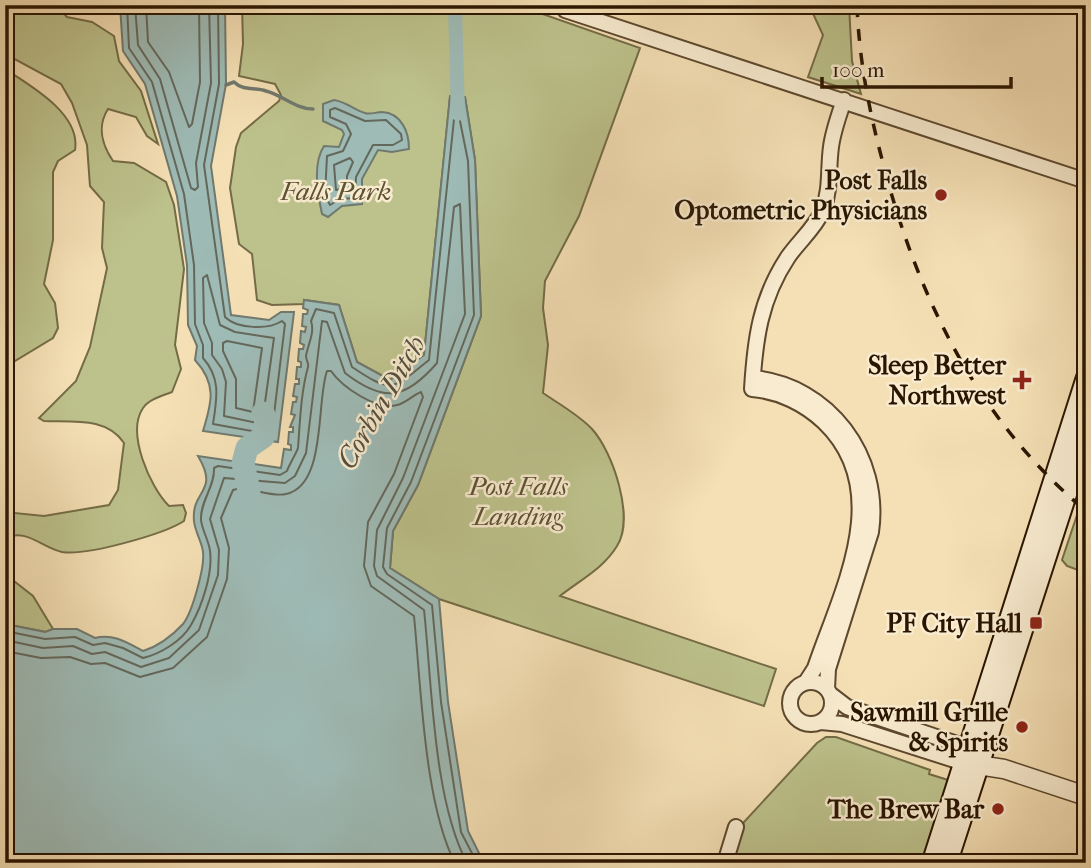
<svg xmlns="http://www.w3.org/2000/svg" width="1091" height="868" font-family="'IM FELL French Canon',serif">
	<rect width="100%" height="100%" fill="#f5e0b5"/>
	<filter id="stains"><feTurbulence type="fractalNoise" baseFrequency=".00286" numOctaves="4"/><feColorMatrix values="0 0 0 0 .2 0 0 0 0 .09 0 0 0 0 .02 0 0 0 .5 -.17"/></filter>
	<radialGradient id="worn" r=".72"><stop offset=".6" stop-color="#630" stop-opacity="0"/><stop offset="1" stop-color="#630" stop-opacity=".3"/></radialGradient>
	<!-- green -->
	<path fill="#bdc28c" stroke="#746c46" stroke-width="2" d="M5 5H56L67 17 92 22 114 36 119 61 141 91 158 144 147 136 136 117 108 109C97 126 102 145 113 161L134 163 166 182 174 205 184 269 175 345 181 369 172 392C162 396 149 399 143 408 126 433 150 487 169 506L183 505 186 513 184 521C164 534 87 556 62 552 42 548 27 528 5 538V512L44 516 109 505 118 490 124 443C107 417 74 422 44 421L39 418 76 381 90 347 107 268 102 248 104 202 90 186 87 145 72 103 61 84 5 54Z
		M242 5H517L640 48 579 216 545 281 543 308 548 345 543 393C559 404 579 415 592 429 613 452 635 518 617 546 603 569 580 580 560 596L776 669 764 706 439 599 390 568 393 531 418 485 481 316 475 160 465 97H450L424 355 390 380 357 362 339 305 304 300V304L272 305 257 300 252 254 239 244 230 188 236 147 241 133 279 101 281 95 275 84 239 76 243 44Z
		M809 5H849L852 61 861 94 808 77 823 35Z
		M5 69C31 86 81 114 75 150L58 161 53 172V240L44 284 55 303 58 328 53 338 5 367Z
		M1077 515 1086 521V573L1067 566 1062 560Z
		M5 574 33 596 53 629 46 632 5 624Z
		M826 737H836L930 770 929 774 948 780 921 863H731L744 822 817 743Z"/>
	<!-- water -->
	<path fill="#9ebbb6" stroke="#70796e" stroke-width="2" d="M120 5H225L226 84 211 166 231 315 269 320 281 312H294L278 442 203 431C212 402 217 384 195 360L197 346 188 325 187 265 177 196 145 84 123 51Z
		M450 96 465 97 475 160 481 316 418 485 393 531 390 568 439 599 448 702 468 831 484 863H5V624L45 632 53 629H77L95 638C113 633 128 643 143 651 159 646 171 637 183 624 192 613 205 567 203 552 202 542 195 532 194 521 191 489 220 493 198 456L281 468 284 449 291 450V445L288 444 289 432H293V427H290L295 415 291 414 293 402H296L297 397 293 396 295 384H299V379H296L297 367H301V362L298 361 299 349H303L304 345 300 343 301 331 305 332 306 327 302 326 303 314H307L308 310 303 308 304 300 339 305 357 362 390 380 424 355Z
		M334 100C347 102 354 110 365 113 370 115 376 112 382 112 402 113 409 133 409 149L392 152 378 150 362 179V204L342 206 328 217 322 214C318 195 312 164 324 146L339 147 344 134 342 130 323 121V104Z"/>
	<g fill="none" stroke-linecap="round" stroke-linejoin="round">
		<!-- shore -->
		<path stroke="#64685c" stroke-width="2" d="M127 5 129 48 152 82 184 194 194 265 195 324 203 345V358C221 378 217 398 213 424L269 434 272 431 285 324 282 321C268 330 237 329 225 317L204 165 219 84 218 5
			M135 5 138 45 160 79 191 188 195 190 198 187 196 163 211 83 209 5
			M146 5 148 42 169 72 189 127 192 124 200 82 199 5
			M335 108 365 121 386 120 401 134 402 140 393 145H373L356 177 355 198 340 199 330 205 325 195 327 156 343 151 351 134 346 124 330 117V110Z
			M350 158 353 162 347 176V188L336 190 334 165Z
			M207 275 220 325 235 332 274 338 262 424 224 416 226 382 222 369 212 355V343L204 323 203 278Z
			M227 341 262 348 253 412 236 408V379L223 351V343Z
			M5 631 45 639 75 637 93 645 105 643 123 648 143 658C160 654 182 641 191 625 202 606 213 573 210 551 209 541 202 530 201 520 200 501 215 487 214 468L218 466 280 475 287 471C289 465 297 452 298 448 300 421 301 392 308 367 309 363 306 360 306 356 308 344 315 333 311 321L316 309 334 313 352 367C394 395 392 389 429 360L454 119 459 116 468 161 474 315 411 482 387 528 383 567 387 574 432 605 441 702 461 832 477 863
			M5 640 43 648 73 646 92 654 105 652 141 667 169 658 199 630 218 575 219 550 210 519 224 478 285 483 295 476 306 453 322 321 327 322 345 373C384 403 405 400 437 363L454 207 460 204 465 314 403 478 377 530 374 566 377 576 424 610C432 683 433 799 467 863
			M5 651 41 658 70 657 91 664 105 663 140 677 173 668 207 637 227 579 229 548 221 518 233 490C249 485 269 498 286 494 327 485 316 401 327 371H331C342 387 377 411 397 405 406 403 413 395 421 392L423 397 394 474 368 522 364 566 371 586 414 616C421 685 424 803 455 863"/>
		<!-- stream -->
		<path stroke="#70796e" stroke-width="3.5" d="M455 5V7
			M226 85 234 82C243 91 254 87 266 91 282 95 296 109 313 109"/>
		<!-- canal -->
		<path stroke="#9ebbb6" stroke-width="14" d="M455 7 458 114"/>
		<!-- river -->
		<path stroke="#9ebbb6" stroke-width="23" d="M249 491 243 463 247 448 263 437 266 420 263 413"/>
		<defs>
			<path id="minor" d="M565 10 1086 181
				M753 378C829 385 882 457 871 532L828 669 827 689
				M790 703a21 21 0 1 1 42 0a21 21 0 1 1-42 0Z
				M806 682 815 668C841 591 896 491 824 422 805 404 779 391 752 389 755 340 760 299 788 257 799 241 815 228 823 210 831 189 828 168 831 147 833 131 839 115 844 100
				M830 694 847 707 969 748
				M821 722 842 724 964 763
				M725 863 736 827"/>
			<path id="tertiary" d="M965 763 1004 769 1086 796"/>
			<path id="secondary" d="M932 863 1086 379
				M947 863 1086 434"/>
		</defs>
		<!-- minor casing -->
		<use href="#minor" stroke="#5d482e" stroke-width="18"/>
		<!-- tertiary casing -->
		<use href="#tertiary" stroke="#5d482e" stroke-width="21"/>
		<!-- secondary casing -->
		<use href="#secondary" stroke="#2a1501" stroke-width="23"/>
		<!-- minor -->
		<use href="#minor" stroke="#f8ebcf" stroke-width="14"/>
		<!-- tertiary -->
		<use href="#tertiary" stroke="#f8ebcf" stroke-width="18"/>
		<!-- secondary -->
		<use href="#secondary" stroke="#f8ebcf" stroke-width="19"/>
		<!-- rail -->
		<path stroke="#2a1501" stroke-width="3.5" stroke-dasharray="12 12" stroke-linecap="butt" d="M857 5C859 59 869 111 883 163 917 296 978 421 1086 511"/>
	</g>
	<!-- markers -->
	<g fill="#8f2418" stroke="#f8ebcf" stroke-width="2.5">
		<circle cx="941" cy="195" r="7"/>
		<path d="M1018.5 369.5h7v7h7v7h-7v7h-7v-7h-7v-7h7z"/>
		<rect x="1029" y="616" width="14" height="14" rx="3.5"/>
		<circle cx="1022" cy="727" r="7"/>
		<circle cx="998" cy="809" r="7"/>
	</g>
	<g text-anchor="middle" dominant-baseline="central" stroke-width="5" stroke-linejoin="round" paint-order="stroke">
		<!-- poi labels -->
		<g font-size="26" font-weight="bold" fill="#2a1501" stroke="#f8ebcf" text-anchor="end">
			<text x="927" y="180">Post Falls<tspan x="927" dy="30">Optometric Physicians</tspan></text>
			<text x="1006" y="365">Sleep Better<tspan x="1006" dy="30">Northwest</tspan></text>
			<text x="1022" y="623">PF City Hall</text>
			<text x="1008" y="712">Sawmill Grille<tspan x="1008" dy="30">&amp; Spirits</tspan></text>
			<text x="984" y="809">The Brew Bar</text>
		</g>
		<!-- park labels -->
		<g font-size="26" font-style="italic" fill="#5d5232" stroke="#f8ebcf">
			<text x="336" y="191">Falls Park</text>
			<text x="518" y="486">Post Falls<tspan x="518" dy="30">Landing</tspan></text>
		</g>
		<!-- water labels -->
		<g font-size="28" font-style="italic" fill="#534f40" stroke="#f8ebcf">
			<text transform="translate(381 402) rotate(-60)">Corbin Ditch</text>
		</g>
	</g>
	<!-- margin -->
	<rect width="1091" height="868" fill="none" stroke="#f5e0b5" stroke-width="28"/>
	<rect x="7" y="7" width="1077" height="854" fill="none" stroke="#2a1501" stroke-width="3.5"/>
	<rect x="14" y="14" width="1063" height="840" fill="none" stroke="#2a1501" stroke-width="2"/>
	<!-- scale -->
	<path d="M822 77v10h189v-10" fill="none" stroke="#2a1501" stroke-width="3.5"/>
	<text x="832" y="77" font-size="21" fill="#2a1501" stroke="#f8ebcf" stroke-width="5" paint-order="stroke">100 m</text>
	<rect width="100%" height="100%" filter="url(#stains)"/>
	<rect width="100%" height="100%" fill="url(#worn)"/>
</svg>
